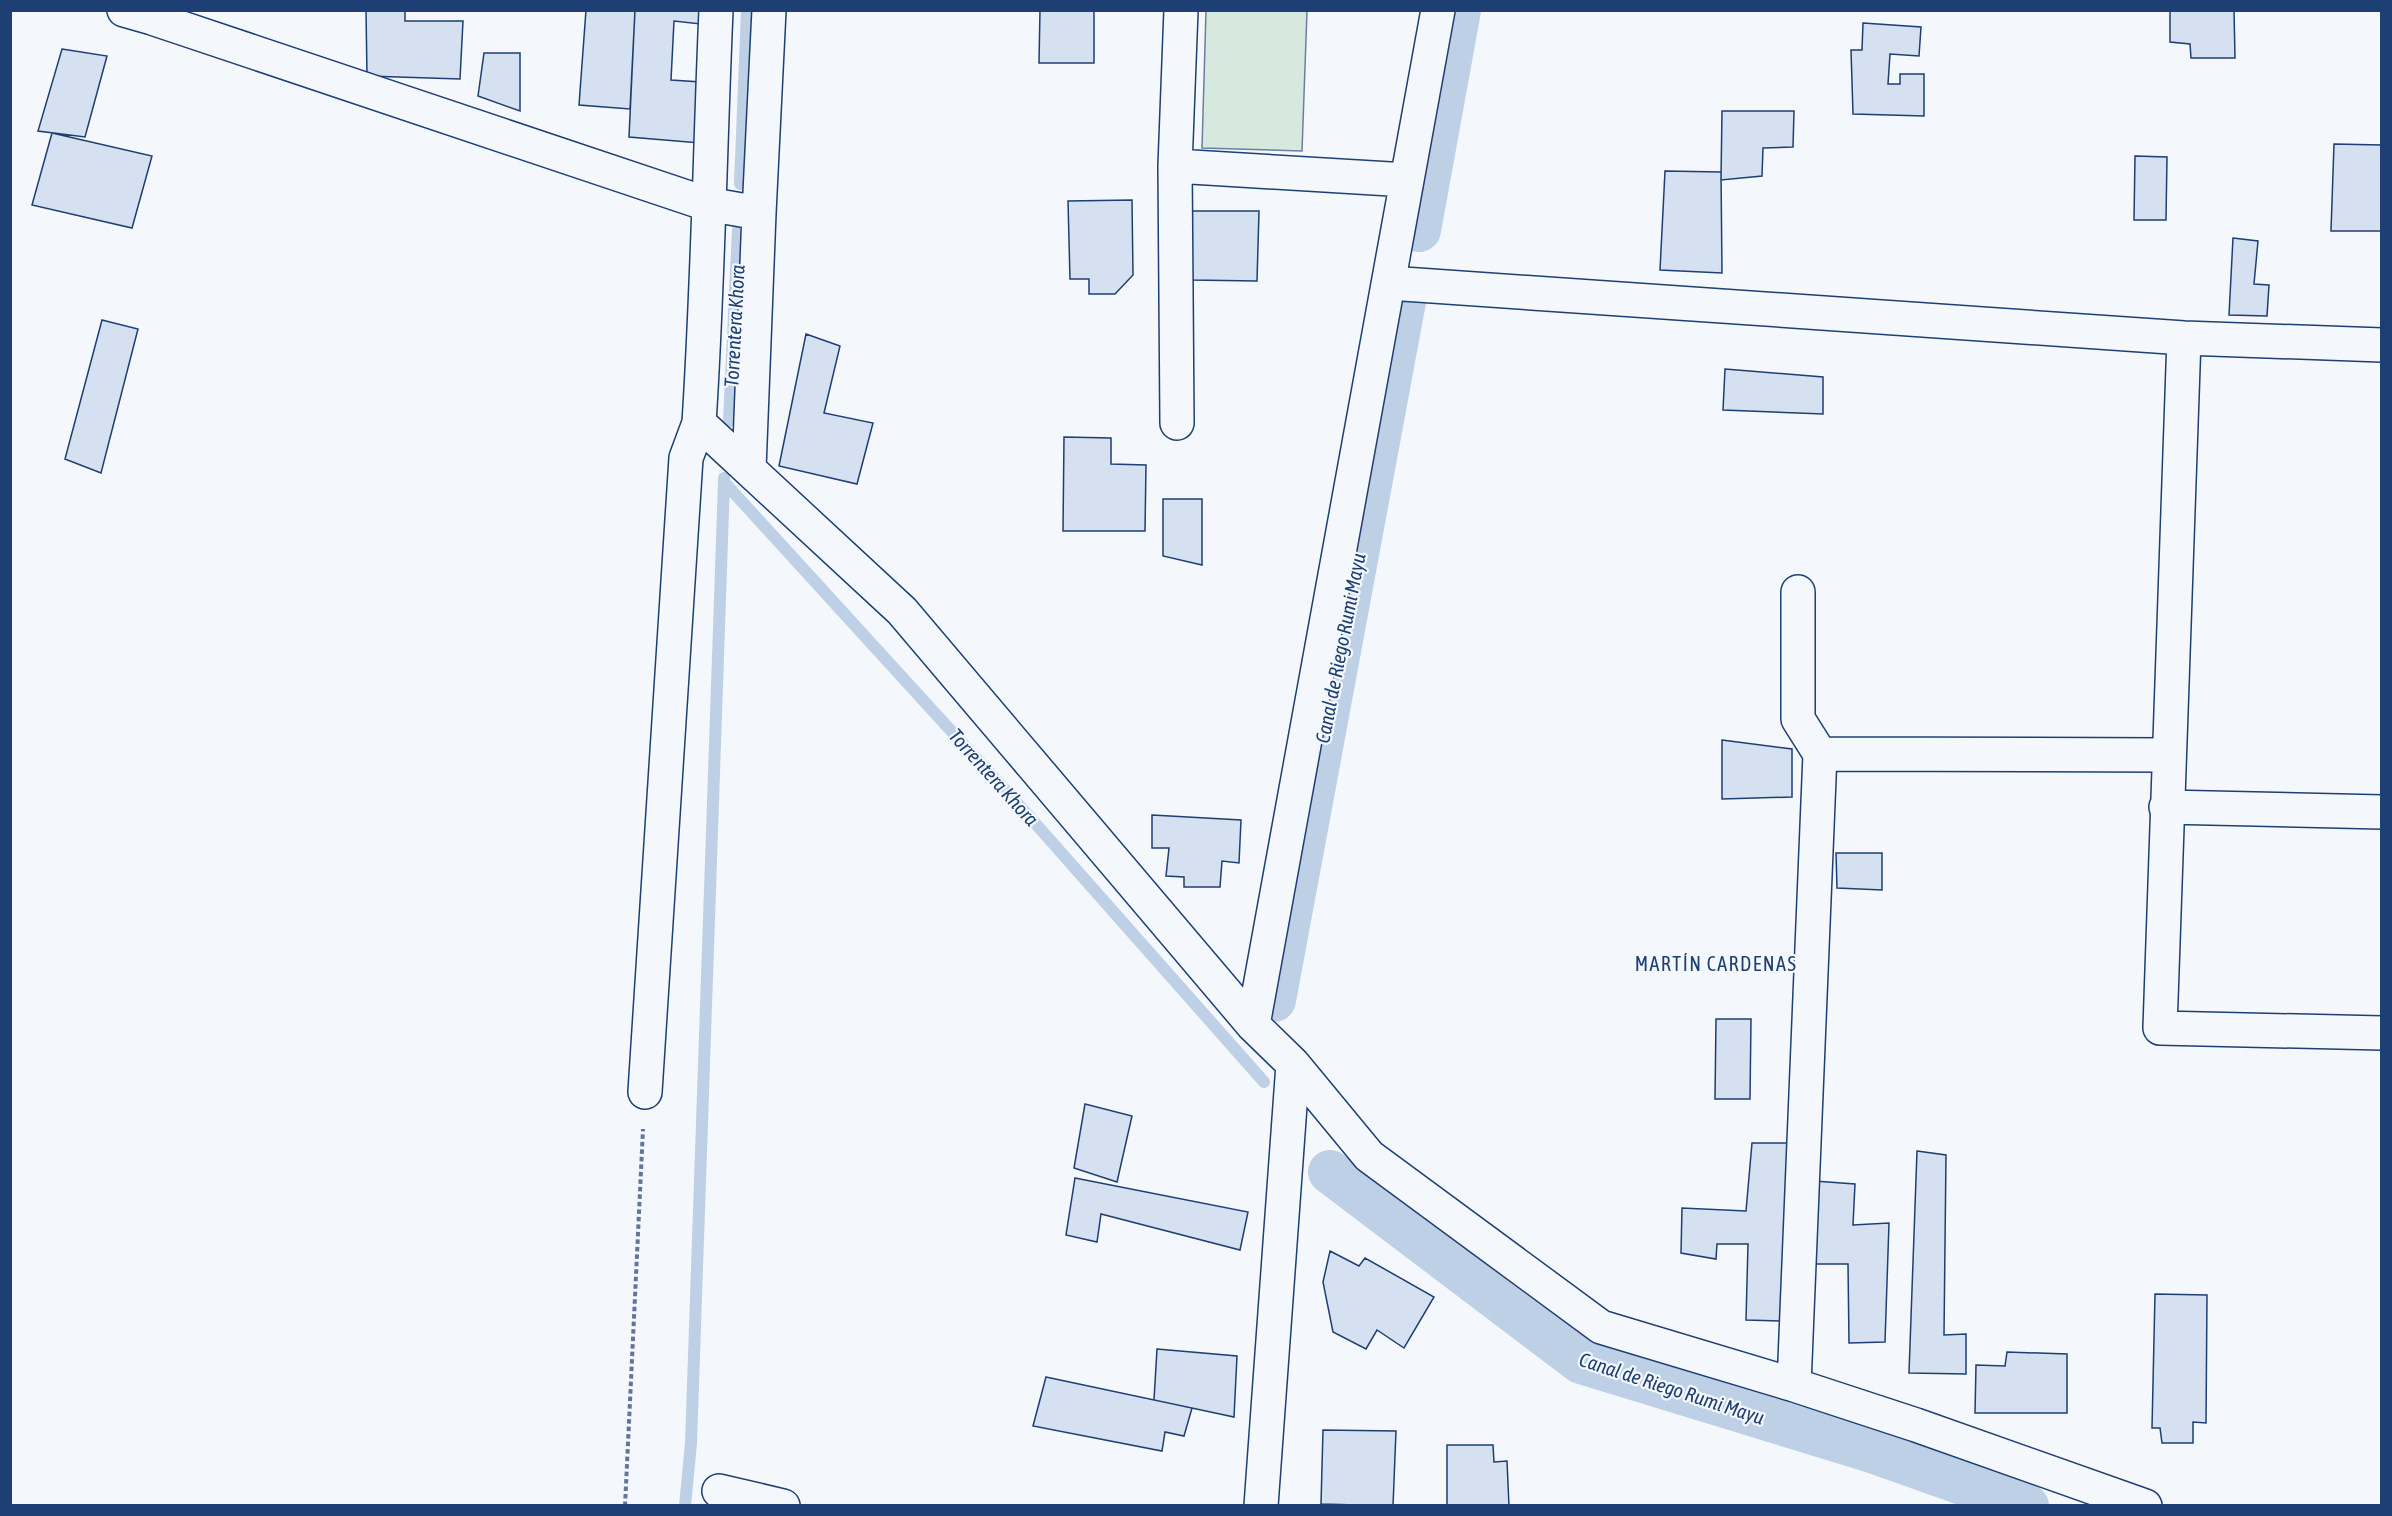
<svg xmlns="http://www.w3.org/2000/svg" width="2392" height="1516" font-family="'Asap Condensed',sans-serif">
	<rect width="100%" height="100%" fill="#f4f7fb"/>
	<!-- green -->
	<path fill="#d7e8df" stroke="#687fa3" stroke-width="1.5" d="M1206 11H1307L1302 151 1202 148Z"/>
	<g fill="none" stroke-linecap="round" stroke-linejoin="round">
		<!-- stream -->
		<path stroke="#bed0e5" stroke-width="12" d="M740 184 747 10
			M729 421 738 230
			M724 478V482L1027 814 1264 1082
			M685 1506 691 1443 724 482"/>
		<!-- canal -->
		<path stroke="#bed0e5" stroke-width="44" d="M1419 230 1459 10
			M1274 1000 1405 296
			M1330 1172 1581 1362 1872 1451 2027 1506"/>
	</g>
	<!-- building -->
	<path fill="#d5e0f0" stroke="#1d3f73" stroke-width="1.5" d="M366 10H405V21H463L460 79 367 76Z
		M586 10H635L630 109 579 105Z
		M635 10H719V26L674 21 671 80 701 82 700 143 629 137Z
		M1040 10H1094V63H1039Z
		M2170 10H2234L2235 58H2191L2190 44 2170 42Z
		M1863 23 1921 27 1919 56 1890 54 1888 84H1900V74H1924V116L1853 114 1851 50H1862Z
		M62 49 107 56 85 137 38 131Z
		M484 53H520V111L478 96Z
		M1722 111H1794L1793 147 1763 148 1762 176 1721 180Z
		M52 133 152 156 132 228 32 205Z
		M2334 144 2382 145V231H2331Z
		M2135 156 2167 157 2166 220H2134Z
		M1665 171 1721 172 1722 273 1660 270Z
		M1132 200 1133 275 1115 294H1089V279H1070L1068 201Z
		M1192 211H1259L1257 281 1191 280Z
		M2233 238 2258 241 2254 284 2269 285 2267 316 2229 315Z
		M102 320 138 329 101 473 65 459Z
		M806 334 840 346 824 413 873 423 857 484 779 466Z
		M1725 369 1823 377V414L1723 410Z
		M1064 437 1111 438V464L1146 465 1145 531H1063Z
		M1163 499H1202V565L1163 556Z
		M1722 740 1792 749V797L1722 799Z
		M1152 815 1241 820 1239 863 1222 861 1220 887H1184V877L1166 876 1169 848H1152Z
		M1836 853H1882V890L1837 888Z
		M1716 1019H1751L1750 1099H1715Z
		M1085 1104 1132 1116 1117 1182 1074 1168Z
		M1752 1143H1793L1782 1321 1746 1320 1748 1244H1717L1716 1259 1681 1253 1682 1208 1746 1211Z
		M1917 1151 1946 1155 1944 1335 1966 1334V1374L1909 1373Z
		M1075 1178 1248 1212 1240 1250 1101 1214 1097 1242 1066 1235Z
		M1814 1181 1855 1184 1853 1225 1889 1223 1885 1342 1849 1343 1848 1264H1808Z
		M1330 1251 1359 1266 1365 1258 1434 1297 1404 1348 1377 1330 1366 1349 1333 1332 1323 1282Z
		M2155 1294 2207 1295 2206 1423 2193 1422V1443H2162L2160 1428H2152Z
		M1157 1349 1237 1356 1234 1417 1154 1400Z
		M2007 1352 2067 1354V1413H1975L1976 1365 2005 1366Z
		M1046 1377 1192 1408 1184 1436 1165 1432 1162 1451 1033 1426Z
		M1323 1430 1396 1431 1393 1506 1321 1504Z
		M1447 1445H1493L1494 1462 1507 1461 1509 1506H1447Z"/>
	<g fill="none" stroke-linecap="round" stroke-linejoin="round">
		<defs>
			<path id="minor" d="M124 10 152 18 707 204 759 213 749 469
				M716 10C710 148 708 285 699 423L902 611 1253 1025 1293 1064 1369 1156 1601 1327 1794 1385 1916 1425 2145 1506
				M1175 166 1407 180
				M759 213 769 10
				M1389 283 2184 338 2382 345
				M2184 338 2160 1028 2382 1033
				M1177 423 1175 166 1181 10
				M1820 754 2168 755
				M2166 807 2382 812
				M1253 1025 1438 10
				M645 1092 686 458 699 423
				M1794 1385 1820 754 1798 719V592
				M719 1491 783 1506
				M1261 1506 1293 1064"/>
		</defs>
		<!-- minor casing -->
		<use href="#minor" stroke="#1d3f73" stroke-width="36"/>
		<!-- path -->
		<path stroke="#5e769c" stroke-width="4" stroke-dasharray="4.5 3" stroke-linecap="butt" d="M625 1506 643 1129"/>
		<!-- minor -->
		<use href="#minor" stroke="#f4f7fb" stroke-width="33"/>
	</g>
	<g text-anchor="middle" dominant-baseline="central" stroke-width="4.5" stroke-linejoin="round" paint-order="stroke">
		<!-- water labels -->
		<g font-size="20" font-style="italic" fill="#1d3f73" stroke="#f4f7fb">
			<text transform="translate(734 326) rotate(-87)">Torrentera Khora</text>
			<text transform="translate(1340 648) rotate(-79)">Canal de Riego Rumi Mayu</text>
			<text transform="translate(994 777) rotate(48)">Torrentera Khora</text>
			<text transform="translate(1672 1388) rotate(18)">Canal de Riego Rumi Mayu</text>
		</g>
		<!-- neighbourhood labels -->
		<g font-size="20" letter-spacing="1.5" fill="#1d3f73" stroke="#f4f7fb">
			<text x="1716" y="963">MARTÍN CARDENAS</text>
		</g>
	</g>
	<!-- border -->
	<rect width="2392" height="1516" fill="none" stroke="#1d3f73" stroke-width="24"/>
</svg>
